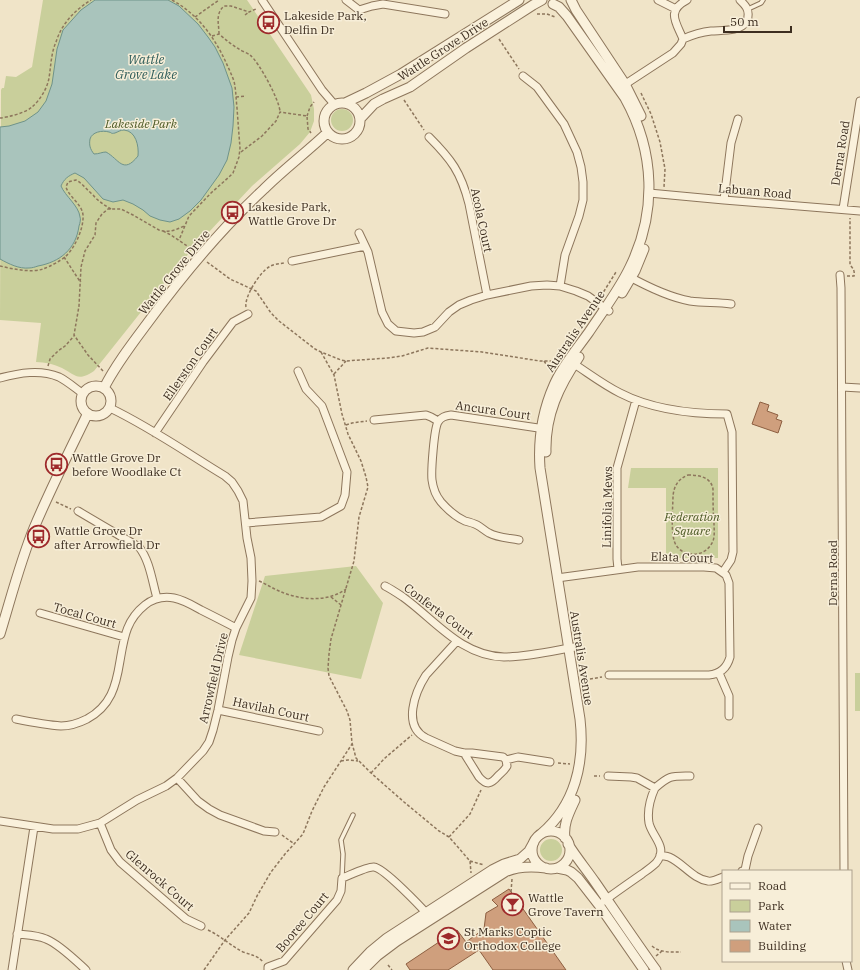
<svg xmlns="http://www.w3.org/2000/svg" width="860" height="970" font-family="'IBM Plex Serif',serif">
	<rect width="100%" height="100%" fill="#f0e4c8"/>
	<!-- green -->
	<path fill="#c9cf9b" d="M43 0H247L311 95 314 109V121L310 132 300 144 252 186 180 263 94 371C77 382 76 375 62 368 54 364 45 362 36 362L41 323 0 320 1 90 2 88H4L6 76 16 77 32 67Z
		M331 120a11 11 0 1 1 22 0a11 11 0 1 1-22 0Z
		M631 468H718V558H666V488H628Z
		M356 566 383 603 361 679 239 655 265 576Z
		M855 673H860V711H855Z
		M540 850a11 11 0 1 1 22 0a11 11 0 1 1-22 0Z"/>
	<!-- water -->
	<path fill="#a9c4bc" stroke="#6f938a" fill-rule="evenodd" d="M95 0H168L179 6 198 24 208 37 215 47 223 63 232 88 234 107 233 126 231 143 227 160 219 175 201 200 190 211 179 219 170 222 160 220 150 216 143 210 133 204 123 200 113 202 103 199 84 178 75 173C68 176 64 179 61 186 65 196 79 206 80 217 81 219 80 223 79 226 76 249 60 262 38 266 35 267 32 268 29 268 19 269 9 264 0 259V127L9 126 25 121 38 112 46 101 52 84 57 49 63 30 81 10ZM124 130C136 131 139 146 138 156 123 175 119 159 106 152 102 152 99 154 94 154 90 149 89 145 90 139 92 132 102 130 109 132 113 133 110 134 115 133 118 132 120 130 124 130Z"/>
	<!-- building -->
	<path fill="#cf9f7d" stroke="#8d5f41" d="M760 402 769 405 767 411 778 415 776 419 782 421 778 433 752 424Z
		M509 889 566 970H493L479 950 448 970H410L406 964 457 930 466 942 484 929 486 913 498 906 492 900Z"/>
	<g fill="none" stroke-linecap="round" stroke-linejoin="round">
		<defs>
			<path id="service" d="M748 9 761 3 763 0
				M342 877 343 854 341 840 353 815"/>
			<path id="minor" d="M262 0 322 90 334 104
				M346 0 359 10 372 6 383 4 445 14
				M658 0 676 9
				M683 39C676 22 666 11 687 0
				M523 76 537 87 564 124 577 152 581 167 583 182V200L579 216 565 255 560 286
				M621 87 673 53 681 44 683 39C692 35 701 32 711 31 721 30 740 32 746 22 748 20 748 18 748 16 749 9 745 5 740 0
				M429 137C451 159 461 172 469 204L487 295
				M649 193 724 200 860 211
				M724 200 731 143 738 119
				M843 209 860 101
				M359 233 368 252 382 312 388 324 396 331 414 333 423 332 435 327 449 312 459 305 471 300 487 295 531 286 547 285 560 286 576 291 588 296 609 311
				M292 261 365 246
				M840 275 841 288 844 871
				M628 276C648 287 668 297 690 301 704 303 717 302 731 304
				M571 362C587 372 602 384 620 393 653 410 690 414 727 414L732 432 733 552 731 560 723 572
				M0 378C19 373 40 369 59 377 67 381 75 388 82 393
				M842 387 860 388
				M374 420 426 415 431 417 438 421
				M155 433 203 362 233 322 248 314
				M78 511 139 547C150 561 152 581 157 598
				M246 523 321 517 341 506 345 495 347 472 322 406 306 389 298 371
				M519 540C510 538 498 538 489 533 485 531 481 527 477 525 473 523 469 522 465 521 456 517 448 510 441 502 436 496 433 488 432 480 431 471 434 429 438 422 441 417 445 416 451 415L545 429
				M618 569 617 559V468L636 400
				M557 578 638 567H704L716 568 726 575 729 583 730 657C727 668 720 674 709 675H609
				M385 586C391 589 397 593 403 597 435 620 461 656 504 657 528 657 552 651 575 647
				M40 613 124 637
				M457 641 426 675C415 692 402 726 426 738L455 751 464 753H472L503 757 506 760 507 766C505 770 501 773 498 776 491 784 487 786 479 777L464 753
				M719 673 729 696V716
				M218 710 319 731
				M16 719C31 722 46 725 61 726 70 726 79 723 87 719 111 706 116 686 120 661 124 638 126 620 145 605 154 598 163 596 174 598 184 600 192 605 201 610 213 616 225 622 236 628
				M506 760 518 757 550 762
				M608 776 631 777 637 778 655 788C670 775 671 776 690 776
				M177 778 198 801 209 809 220 815 264 831 275 832
				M0 821 53 829H78L100 823 137 800 166 786 177 778 203 751 209 742 213 730 218 710 228 657 232 640 236 628 251 598 252 581 251 558 247 538 243 501 238 491 232 482 225 476C187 453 150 427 110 408
				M100 823 111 850 120 862 186 919 201 926
				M660 855C663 856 666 856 669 857 683 863 693 879 708 881 712 882 718 879 723 877
				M742 871 745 870 748 856 758 828
				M604 901C616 892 629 883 642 874 646 871 652 867 656 863 669 847 652 837 649 823 647 811 650 799 655 788
				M17 934C27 935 37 935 46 939 59 944 75 960 86 970
				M846 961 848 970
				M12 970 34 827
				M268 970V967L284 961 337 900 341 891 342 878C348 876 368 866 374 867 384 868 421 907 429 916"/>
			<path id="tertiary" d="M571 0 576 10 625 84 641 116
				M345 103 366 93 401 74 519 0
				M324 121a18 18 0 1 1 36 0a18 18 0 1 1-36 0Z
				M360 119 374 104 383 99 410 87 466 48 533 5 542 0
				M622 293 635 271 644 249
				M81 401a15 15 0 1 1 30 0a15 15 0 1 1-30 0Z
				M104 388C115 366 131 345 146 325 181 277 220 230 264 189 284 169 307 152 328 132
				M546 452C545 415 559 386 579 357
				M0 634C11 598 20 562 34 528 50 490 69 452 87 415
				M532 850a19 19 0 1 1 38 0a19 19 0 1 1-38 0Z
				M541 834C575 805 585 763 580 719L540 468C538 439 542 412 554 385 562 366 577 349 589 332 603 311 619 290 630 267 657 212 655 152 625 98L567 16 559 7 553 4
				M565 838C563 824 569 813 575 800
				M568 844C576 857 586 869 595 882 615 911 635 941 656 970
				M557 868 567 870 571 872 578 878 599 905 644 970
				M353 970 370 952 387 938 492 870 504 864 520 859 529 851 534 842
				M363 970 377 956 397 941 505 872C518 866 531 866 546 868"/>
		</defs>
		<!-- service casing -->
		<use href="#service" stroke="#8d765c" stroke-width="5.5"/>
		<!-- minor casing -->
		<use href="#minor" stroke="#8d765c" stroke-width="9"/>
		<!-- tertiary casing -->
		<use href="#tertiary" stroke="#8d765c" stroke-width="11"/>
		<!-- path -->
		<path stroke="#8d765c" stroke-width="1.5" stroke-dasharray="3 2" stroke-linecap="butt" d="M172 0C199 15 216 39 228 67 230 71 232 76 234 81 236 90 236 99 237 108 238 122 239 135 240 148L239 157 233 173 229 177 211 193 189 216 179 240
			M537 14H547L555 17
			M245 15 249 12
			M195 17 219 0
			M219 34C219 24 215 14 224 6H231L249 12 256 9
			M212 36 219 34C226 40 232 45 239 49 242 51 247 53 250 55 259 62 280 101 280 112
			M499 39 519 69
			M641 93 651 114 660 142 665 169 664 187
			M236 97 246 96
			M404 100 424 130
			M307 116 310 107 314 102
			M0 118C9 117 25 113 32 107 40 100 47 89 49 78 51 66 51 53 56 42 62 23 75 10 91 0
			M241 152 262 136 276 121 280 112 307 116 308 129 311 133
			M163 231 171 235 193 250
			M64 257 79 280 81 282
			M207 262 230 279 256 291 271 313 279 321 315 349 321 352 341 360 346 361 388 358 402 356 428 348 482 352 540 361H557
			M0 266C13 269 31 273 43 269 49 267 60 261 65 257 75 248 84 228 83 215 82 204 69 197 66 187L68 182 76 180C83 184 87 190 93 195 98 201 104 205 111 209
			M847 276H854C855 271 853 268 850 265V218
			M601 296 616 272
			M246 307C244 297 260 272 269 267 273 264 279 264 284 263
			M580 328 592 309
			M321 352 334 375 342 414 348 434 361 461 366 477 368 487 359 517 354 561 331 639 329 654 328 668 329 676 347 711 350 720 352 743 356 758 371 773 404 802 439 831 449 837 470 861 471 873
			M544 361 551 371
			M48 366 50 359 58 351 65 346 74 336
			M103 371 88 355 74 335 79 306 81 267 85 251 95 235 96 223 102 214 108 209H121L133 215 159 230C168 233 176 230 184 226
			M334 374 346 361
			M346 425 352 423 367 421
			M688 475C699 475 711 477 713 489 713 500 713 511 714 523 714 529 715 535 713 541 710 548 704 553 697 554 689 555 680 552 676 545 670 536 673 507 673 496 674 486 678 479 688 475Z
			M56 502 71 509
			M673 515H713
			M259 581C266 584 272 588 279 591 299 600 327 603 346 589
			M331 597 341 605
			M590 679 602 677
			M341 761 348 760 358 761
			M558 763 570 764
			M371 773 385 758 412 735
			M594 776H600
			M282 835 286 838 293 843
			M449 837 470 814 481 790
			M470 861 484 865
			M511 892 512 879
			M208 930C221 936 231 946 243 952 251 955 257 955 263 962
			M652 946C660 953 671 952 681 952
			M656 956 662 951
			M388 965 392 970
			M204 970 225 940 249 913 257 896 271 872 285 854 303 834 312 811 324 787 352 744"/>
		<!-- service -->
		<use href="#service" stroke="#faf1dc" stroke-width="3.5"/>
		<!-- minor -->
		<use href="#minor" stroke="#faf1dc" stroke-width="7"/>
		<!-- tertiary -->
		<use href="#tertiary" stroke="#faf1dc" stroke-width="9"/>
	</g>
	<!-- icons -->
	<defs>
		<symbol id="bus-ring" viewBox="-11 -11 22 22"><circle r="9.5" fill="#f7eed8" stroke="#9e2a2b" stroke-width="1.5"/><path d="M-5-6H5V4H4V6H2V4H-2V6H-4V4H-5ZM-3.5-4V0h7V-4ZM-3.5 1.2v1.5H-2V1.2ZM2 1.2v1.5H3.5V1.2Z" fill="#9e2a2b"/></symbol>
		<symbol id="bar-ring" viewBox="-11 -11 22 22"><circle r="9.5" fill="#f7eed8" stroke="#9e2a2b" stroke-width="1.5"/><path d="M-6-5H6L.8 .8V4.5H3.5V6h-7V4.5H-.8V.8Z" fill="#9e2a2b"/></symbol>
		<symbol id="school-ring" viewBox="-11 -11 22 22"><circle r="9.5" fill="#f7eed8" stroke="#9e2a2b" stroke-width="1.5"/><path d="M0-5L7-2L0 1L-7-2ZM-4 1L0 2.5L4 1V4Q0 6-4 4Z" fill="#9e2a2b"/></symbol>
	</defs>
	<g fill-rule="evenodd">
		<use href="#bus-ring" x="256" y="10" width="25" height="25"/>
		<use href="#bus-ring" x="220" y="200" width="25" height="25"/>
		<use href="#bus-ring" x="44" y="452" width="25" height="25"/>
		<use href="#bus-ring" x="26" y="524" width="25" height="25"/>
		<use href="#bar-ring" x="500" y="892" width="25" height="25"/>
		<use href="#school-ring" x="436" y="926" width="25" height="25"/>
	</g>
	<g text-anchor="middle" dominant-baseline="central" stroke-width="3" stroke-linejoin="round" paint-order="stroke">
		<!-- poi labels -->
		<g font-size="12" fill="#3d2e20" stroke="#f7eed8" text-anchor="start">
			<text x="284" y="15">Lakeside Park,<tspan x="284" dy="14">Delfin Dr</tspan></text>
			<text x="248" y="206">Lakeside Park,<tspan x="248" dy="14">Wattle Grove Dr</tspan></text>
			<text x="72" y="457">Wattle Grove Dr<tspan x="72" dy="14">before Woodlake Ct</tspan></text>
			<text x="54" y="530">Wattle Grove Dr<tspan x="54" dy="14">after Arrowfield Dr</tspan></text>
			<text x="528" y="897">Wattle<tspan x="528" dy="14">Grove Tavern</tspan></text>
			<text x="464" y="931">St Marks Coptic<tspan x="464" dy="14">Orthodox College</tspan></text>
		</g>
		<!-- street labels -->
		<g font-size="12" fill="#3d2e20" stroke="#f7eed8">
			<text transform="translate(443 49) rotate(-33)">Wattle Grove Drive</text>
			<text transform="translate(840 153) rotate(-81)">Derna Road</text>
			<text transform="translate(755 191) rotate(5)">Labuan Road</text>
			<text transform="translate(482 220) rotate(78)">Acola Court</text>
			<text transform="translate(174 272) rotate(-51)">Wattle Grove Drive</text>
			<text transform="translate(575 331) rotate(-56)">Australis Avenue</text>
			<text transform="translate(190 364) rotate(-55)">Ellerston Court</text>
			<text transform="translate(493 410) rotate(8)">Ancura Court</text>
			<text transform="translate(607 507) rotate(-89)">Linifolia Mews</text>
			<text transform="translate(682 557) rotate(2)">Elata Court</text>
			<text transform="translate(832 573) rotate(-90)">Derna Road</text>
			<text transform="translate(439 611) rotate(37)">Conferta Court</text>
			<text transform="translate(85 615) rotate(16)">Tocal Court</text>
			<text transform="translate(582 658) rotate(81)">Australis Avenue</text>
			<text transform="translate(213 678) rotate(-77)">Arrowfield Drive</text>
			<text transform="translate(271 709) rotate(12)">Havilah Court</text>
			<text transform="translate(160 880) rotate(41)">Glenrock Court</text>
			<text transform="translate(302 922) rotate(-50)">Booree Court</text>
		</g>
		<!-- park labels -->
		<g font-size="12" font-style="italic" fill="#4d5a26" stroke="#f7eed8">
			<text x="141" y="123">Lakeside Park</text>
			<text x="692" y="516">Federation<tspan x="692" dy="14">Square</tspan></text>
		</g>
		<!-- water labels -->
		<g font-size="13" font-style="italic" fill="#2f5d5a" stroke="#f7eed8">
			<text x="146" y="59">Wattle<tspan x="146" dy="15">Grove Lake</tspan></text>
		</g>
	</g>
	<!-- legend -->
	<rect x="722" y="870" width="130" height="92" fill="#f7eed8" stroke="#ada18e"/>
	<rect x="730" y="883" width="20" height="6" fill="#faf1dc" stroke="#ada18e"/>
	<text x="758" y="890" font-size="12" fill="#3d2e20">Road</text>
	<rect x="730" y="900" width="20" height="12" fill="#c9cf9b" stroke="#ada18e"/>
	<text x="758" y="910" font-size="12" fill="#3d2e20">Park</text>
	<rect x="730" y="920" width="20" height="12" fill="#a9c4bc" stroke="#ada18e"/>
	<text x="758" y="930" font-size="12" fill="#3d2e20">Water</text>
	<rect x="730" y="940" width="20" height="12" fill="#cf9f7d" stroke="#ada18e"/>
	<text x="758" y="950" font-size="12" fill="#3d2e20">Building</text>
	<!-- scale -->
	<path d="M724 26v6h67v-6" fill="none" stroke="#3d2e20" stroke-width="2"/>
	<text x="730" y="26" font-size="12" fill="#3d2e20" stroke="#f7eed8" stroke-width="3" paint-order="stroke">50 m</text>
</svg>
